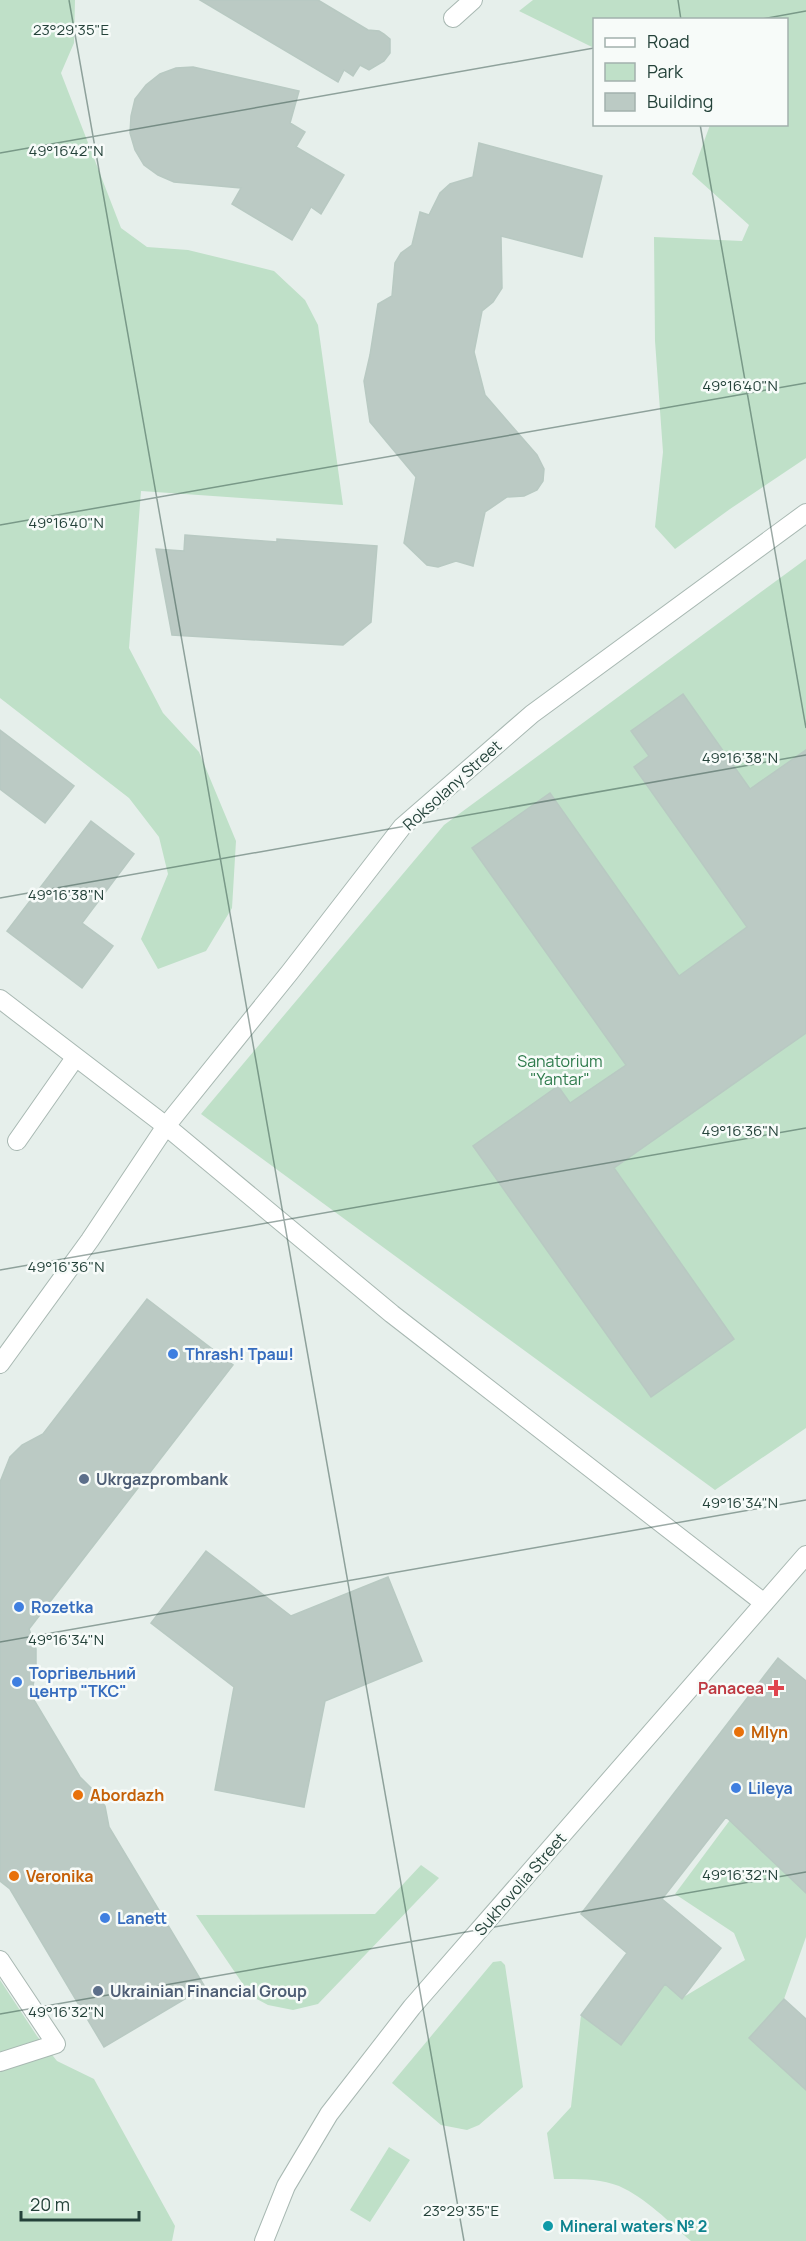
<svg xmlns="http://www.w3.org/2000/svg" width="806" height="2241" font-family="Manrope,sans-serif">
	<rect width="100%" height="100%" fill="#e6efeb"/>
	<!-- green -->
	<path fill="#bfe0c8" d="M0 0H75L74 43 61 73 121 228 147 247 188 250 274 271 305 300 318 325 343 505 141 491 129 648 163 713 199 752 236 841 232 908 206 951 158 969 141 939 168 874 159 837 129 798 0 698Z
		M533 0H806V458L730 509 675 549 655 527 663 452 655 341 654 237 742 241 749 225 692 174 710 125 786 124V20H594V48L519 11Z
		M806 559V1428L715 1490 201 1114 444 825Z
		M730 1820 806 1893V1937L784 1999 749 2038 806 2090V2241H691C669 2222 646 2198 619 2186 599 2178 575 2179 554 2179L547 2133 571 2107 581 2015 635 1959 682 1998 745 1960 734 1933 675 1894Z
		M421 1865 439 1878 318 2004 293 2010 268 2005 251 1996 196 1915 375 1914Z
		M501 1961 505 1965 523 2087 479 2125 467 2130 441 2125 392 2083 493 1962Z
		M0 1980 37 2036 57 2061 94 2079 175 2226 172 2241H0Z
		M389 2147 410 2160 370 2222 350 2210Z"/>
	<!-- building -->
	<path fill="#bbcac4" stroke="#b8c9c2" stroke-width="1.5" d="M200 0H318L368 30 379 31 384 34 390 39V53L384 61 369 70 360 65 353 76 344 70 338 82Z
		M193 67 299 91 290 123 305 132 296 147 344 175 321 214 311 207 292 240 232 204 241 188 174 182 158 175 144 165 135 150 130 133 131 116 135 99 146 85 160 74 176 68Z
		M479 143 602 176 582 257 501 236 502 288 493 302 482 311 474 352 485 395 537 455 544 469 543 481 537 490 524 496 507 497 485 512 473 566 456 561 438 567 427 565 404 543 416 477 370 422 364 381 370 355 378 304 392 296 395 263 401 253 412 245 420 212 429 215 440 193 450 184 473 177Z
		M185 535 277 542V539L377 546 371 622 343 645 172 635 156 549 184 551Z
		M683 694 750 789 806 750V1033L614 1168 734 1339 651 1397 473 1146 558 1086 570 1103 626 1065 472 848 550 793 679 976 747 927 634 767 649 756 631 731Z
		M0 730 74 786 45 823 0 789Z
		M91 821 134 854 82 923 113 946 82 988 7 931Z
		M147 1299 233 1365 29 1629 36 1649V1671L31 1695 80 1777 95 1792 105 1806 109 1827 205 1987 104 2047 10 1889 0 1881V1482L10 1457 22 1445 43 1434Z
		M206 1551 291 1616 388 1577 422 1661 325 1701 304 1807 215 1790 234 1687 151 1623Z
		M778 1658 806 1681V1893L726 1817 662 1899 721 1948 682 1999 665 1984 621 2045 581 2015 627 1953 581 1914Z
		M784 1999 806 2019V2090L749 2038Z"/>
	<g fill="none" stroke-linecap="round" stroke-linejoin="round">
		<defs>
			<path id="service" d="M453 18 473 0
				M17 1141 75 1058
				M0 1364 90 1240 166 1126
				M0 1960 56 2044 0 2062"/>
			<path id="minor" d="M0 999 166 1126 392 1314 764 1603
				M166 1126 290 972 402 827 532 714 806 513"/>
			<path id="tertiary" d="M264 2241 286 2186 329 2114 412 2007 806 1555"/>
		</defs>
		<!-- service casing -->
		<use href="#service" stroke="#a8b8b2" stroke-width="20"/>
		<!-- minor casing -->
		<use href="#minor" stroke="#a8b8b2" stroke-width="20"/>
		<!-- tertiary casing -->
		<use href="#tertiary" stroke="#a8b8b2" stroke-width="20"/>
		<!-- service -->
		<use href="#service" stroke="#fff" stroke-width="18"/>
		<!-- minor -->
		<use href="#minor" stroke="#fff" stroke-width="18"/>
		<!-- tertiary -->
		<use href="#tertiary" stroke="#fff" stroke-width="18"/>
	</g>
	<!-- ticks -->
	<path fill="none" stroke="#24423a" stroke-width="1.5" stroke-opacity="0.45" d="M69 0 464 2241M678 0 681 20M756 20 806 11M700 124 806 728M0 153 594 48M0 525 806 383M0 898 806 755M0 1270 806 1128M0 1642 806 1500M0 2014 806 1872"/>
	<!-- markers -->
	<g fill="#3f7fe0" stroke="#f7fbf9" stroke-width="2">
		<circle cx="173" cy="1354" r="6"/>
		<circle cx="19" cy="1607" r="6"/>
		<circle cx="17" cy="1682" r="6"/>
		<circle cx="736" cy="1788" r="6"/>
		<circle cx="105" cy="1918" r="6"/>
	</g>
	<g fill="#5c6f8a" stroke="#f7fbf9" stroke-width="2">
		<circle cx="84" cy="1479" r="6"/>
		<circle cx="98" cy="1991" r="6"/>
	</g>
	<path fill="#e0444e" stroke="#f7fbf9" stroke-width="2" d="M773 1679h6v6h6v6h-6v6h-6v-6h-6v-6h6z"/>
	<g fill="#e8710a" stroke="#f7fbf9" stroke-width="2">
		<circle cx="739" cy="1732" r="6"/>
		<circle cx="78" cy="1795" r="6"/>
		<circle cx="14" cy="1876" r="6"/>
	</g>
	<circle fill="#0f9aa8" stroke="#f7fbf9" stroke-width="2" cx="548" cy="2226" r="6"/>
	<g text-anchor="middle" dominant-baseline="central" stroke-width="5" stroke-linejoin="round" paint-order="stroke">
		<!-- street labels -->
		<g font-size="16" fill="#24423a" stroke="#f7fbf9">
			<text transform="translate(452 785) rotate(-42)">Roksolany Street</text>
			<text transform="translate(520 1884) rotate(-49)">Sukhovolia Street</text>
		</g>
		<!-- park labels -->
		<g font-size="16" fill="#2d7a4b" stroke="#f7fbf9">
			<text x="560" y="1061">Sanatorium<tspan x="560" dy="18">"Yantar"</tspan></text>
		</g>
		<!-- shop labels -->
		<g font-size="16" font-weight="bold" fill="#366cbe" stroke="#f7fbf9" text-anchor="start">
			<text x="185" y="1354">Thrash! Траш!</text>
			<text x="31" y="1607">Rozetka</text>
			<text x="29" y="1673">Торгівельний<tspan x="29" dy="18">центр "ТКС"</tspan></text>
			<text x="748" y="1788">Lileya</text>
			<text x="117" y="1918">Lanett</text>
		</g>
		<!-- service labels -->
		<g font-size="16" font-weight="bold" fill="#4e5e75" stroke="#f7fbf9" text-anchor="start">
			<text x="96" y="1479">Ukrgazprombank</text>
			<text x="110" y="1991">Ukrainian Financial Group</text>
		</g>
		<!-- health labels -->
		<g font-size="16" font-weight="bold" fill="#be3a42" stroke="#f7fbf9" text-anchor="end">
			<text x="764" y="1688">Panacea</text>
		</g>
		<!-- food labels -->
		<g font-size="16" font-weight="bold" fill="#c56008" stroke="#f7fbf9" text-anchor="start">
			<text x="751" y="1732">Mlyn</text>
			<text x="90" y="1795">Abordazh</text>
			<text x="26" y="1876">Veronika</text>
		</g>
		<!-- culture labels -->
		<g font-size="16" font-weight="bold" fill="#0d838f" stroke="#f7fbf9" text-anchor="start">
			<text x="560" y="2226">Mineral waters № 2</text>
		</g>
	</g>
	<g font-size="15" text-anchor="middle" fill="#24423a" stroke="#f7fbf9" stroke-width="5" stroke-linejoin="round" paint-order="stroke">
		<text x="71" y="35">23°29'35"E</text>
		<text x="66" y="156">49°16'42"N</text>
		<text x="740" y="391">49°16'40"N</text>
		<text x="66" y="528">49°16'40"N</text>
		<text x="740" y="763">49°16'38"N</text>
		<text x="66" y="900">49°16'38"N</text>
		<text x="740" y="1136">49°16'36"N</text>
		<text x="66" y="1272">49°16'36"N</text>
		<text x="740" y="1508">49°16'34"N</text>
		<text x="66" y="1645">49°16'34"N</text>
		<text x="740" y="1880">49°16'32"N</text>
		<text x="66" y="2017">49°16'32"N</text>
		<text x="461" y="2216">23°29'35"E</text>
	</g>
	<!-- legend -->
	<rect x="593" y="18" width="195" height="108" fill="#f7fbf9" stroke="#a3b1ad" stroke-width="1.5"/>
	<rect x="605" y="38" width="30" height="9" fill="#ffffff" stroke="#a3b1ad" stroke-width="1.5"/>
	<text x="647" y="48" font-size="18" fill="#24423a">Road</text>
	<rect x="605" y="63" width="30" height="18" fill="#bfe0c8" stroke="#a3b1ad" stroke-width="1.5"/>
	<text x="647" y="78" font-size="18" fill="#24423a">Park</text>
	<rect x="605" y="93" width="30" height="18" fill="#bbcac4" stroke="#a3b1ad" stroke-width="1.5"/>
	<text x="647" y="108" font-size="18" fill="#24423a">Building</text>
	<!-- scale -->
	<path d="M21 2211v9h118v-9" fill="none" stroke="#24423a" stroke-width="3"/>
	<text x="30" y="2211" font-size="18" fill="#24423a" stroke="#f7fbf9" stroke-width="4.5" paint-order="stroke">20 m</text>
</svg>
